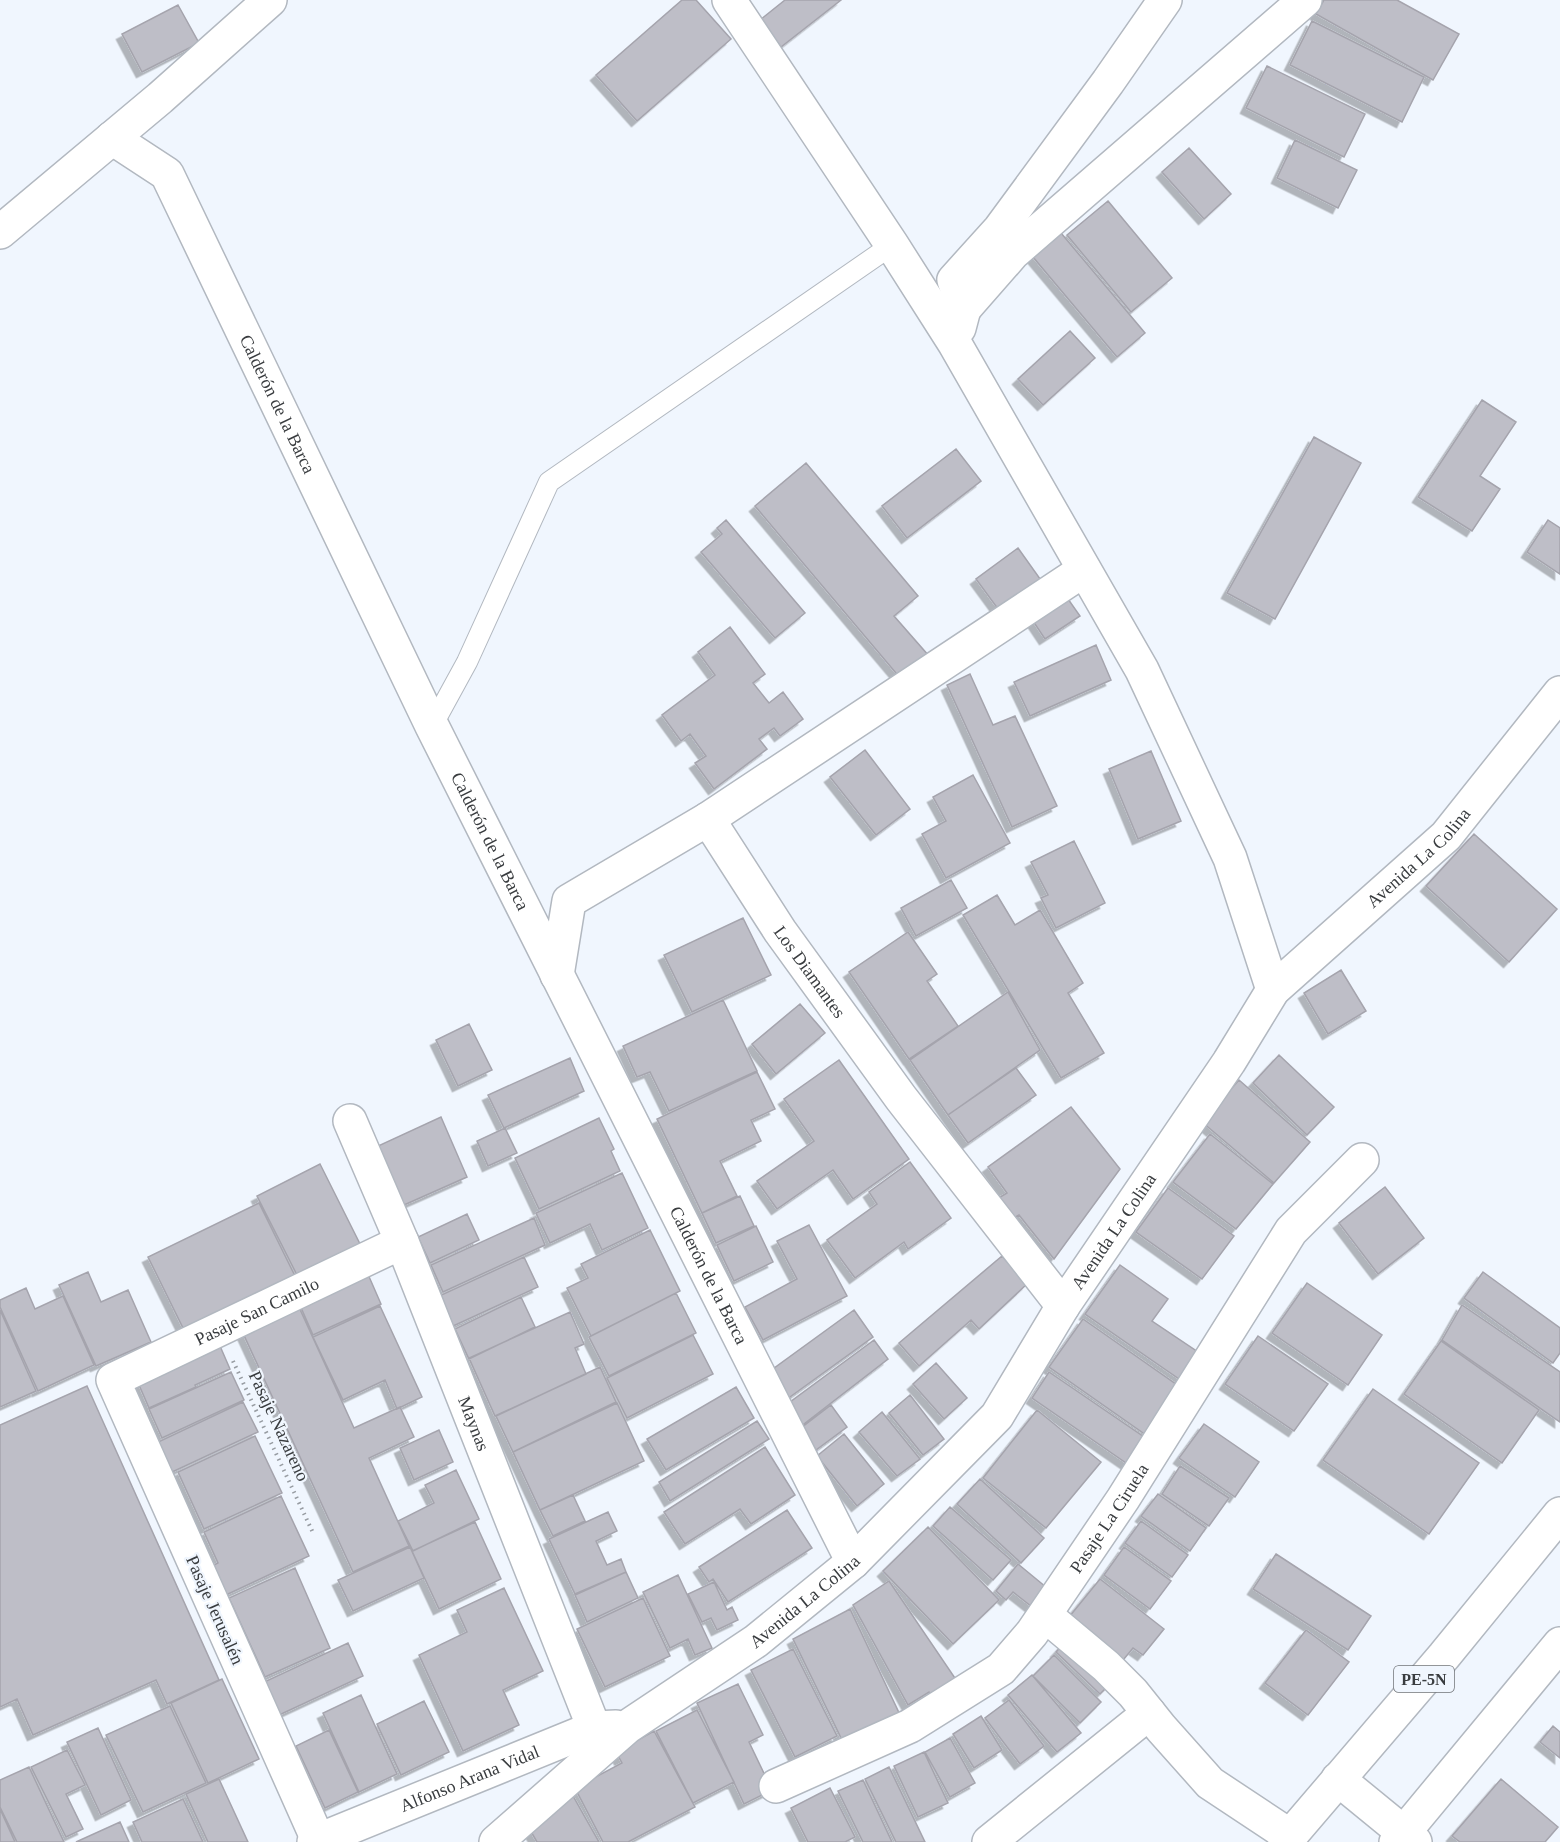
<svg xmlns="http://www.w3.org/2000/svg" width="1560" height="1842" font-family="'Times New Roman',serif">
	<defs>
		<filter id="shadow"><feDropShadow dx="-5.5" dy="5.5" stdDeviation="0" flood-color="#0004"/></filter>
	</defs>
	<rect width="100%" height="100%" fill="#f0f6fe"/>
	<!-- building -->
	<path fill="#bebec7" stroke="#a5a4ad" stroke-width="1.5" filter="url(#shadow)" d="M682 0H696L731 39 637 121 596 75Z
		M785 0H841L781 47 760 20Z
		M1324 0H1397L1459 34 1433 80 1316 14Z
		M178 5 199 43 142 72 122 34Z
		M1312 21 1424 77 1402 122 1290 65Z
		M1267 66 1365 114 1344 157 1246 108Z
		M1295 140 1357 170 1338 208 1277 178Z
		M1189 148 1231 194 1204 219 1162 172Z
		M1108 201 1172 278 1131 312 1067 235Z
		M1061 233 1145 333 1117 357 1033 257Z
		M1070 331 1095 358 1043 405 1018 379Z
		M1482 400 1516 422 1480 476 1500 489 1472 531 1418 497Z
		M1314 437 1361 463 1275 619 1227 593Z
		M956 449 981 481 907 538 882 506Z
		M806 463 918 596 894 616 929 656 901 679 755 506Z
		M726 520 805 613 775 638 701 552 722 534 717 528Z
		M1548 520 1560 528V574L1527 552Z
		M1018 548 1043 583 1001 613 976 579Z
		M1061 589 1080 616 1045 639 1027 612Z
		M730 627 765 674 753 683 769 703 783 692 803 719 780 736 774 728 759 739 767 749 714 789 695 763 706 756 690 734 681 741 662 715 715 675 698 652Z
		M1096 645 1111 680 1030 716 1014 682Z
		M970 674 993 725 1015 716 1057 806 1012 827 947 685Z
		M865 750 910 809 876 835 830 777Z
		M1151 751 1181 821 1138 839 1109 769Z
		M973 775 1010 843 946 878 922 834 946 821 933 797Z
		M1474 834 1557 909 1509 962 1426 886Z
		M1074 841 1105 903 1056 928 1041 898 1048 895 1031 862Z
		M951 880 967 908 916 936 901 908Z
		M997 895 1015 925 1040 910 1083 983 1068 993 1104 1053 1061 1078 963 915Z
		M743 918 771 975 692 1012 664 955Z
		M908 932 937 974 927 981 958 1026 909 1059 849 972Z
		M1341 970 1366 1011 1328 1034 1304 993Z
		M1008 992 1040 1050 948 1115 910 1060Z
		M723 1000 757 1071 669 1111 650 1072 637 1077 623 1046Z
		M800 1004 825 1033 776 1074 752 1044Z
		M469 1024 492 1070 458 1086 436 1040Z
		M1279 1055 1334 1107 1307 1135 1253 1083Z
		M570 1058 584 1091 504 1128 488 1095Z
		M839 1060 909 1159 853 1199 833 1170 777 1209 757 1181 814 1141 784 1099Z
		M1016 1068 1036 1095 968 1143 948 1115Z
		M757 1072 775 1109 751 1120 761 1141 720 1161 737 1196 702 1213 657 1119Z
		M1239 1080 1310 1142 1274 1183 1202 1122Z
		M1071 1107 1120 1169 1054 1259 1019 1215 1012 1219 997 1199 1007 1193 988 1167Z
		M441 1117 467 1177 404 1205 378 1146Z
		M599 1118 614 1149 611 1151 620 1171 539 1209 515 1158Z
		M505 1128 517 1153 488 1166 477 1141Z
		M1210 1134 1273 1184 1236 1229 1173 1182Z
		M910 1162 951 1218 908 1249 904 1242 855 1278 827 1240 877 1204 869 1192Z
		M320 1164 362 1248 299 1279 257 1196Z
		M622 1173 648 1228 602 1250 590 1224 550 1243 536 1213Z
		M1385 1187 1424 1238 1378 1274 1339 1223Z
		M1168 1188 1234 1236 1202 1279 1136 1232Z
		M740 1196 754 1226 716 1243 702 1213Z
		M259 1203 297 1280 186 1334 148 1257Z
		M467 1214 479 1240 430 1263 418 1237Z
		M534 1218 545 1245 443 1292 431 1265Z
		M809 1225 847 1296 763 1340 745 1307 797 1279 777 1241Z
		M756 1226 773 1262 734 1281 717 1245Z
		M650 1230 680 1291 591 1336 567 1288 588 1278 581 1264Z
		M1002 1256 1027 1284 979 1329 971 1320 919 1366 899 1343Z
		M524 1257 538 1287 451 1327 437 1297Z
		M1120 1265 1168 1299 1152 1321 1201 1354 1182 1381 1085 1314Z
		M88 1272 101 1302 128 1290 151 1342 96 1366 59 1285Z
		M367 1272 381 1304 313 1335 299 1303Z
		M1483 1272 1560 1328V1353L1553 1363 1464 1298Z
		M1307 1283 1382 1335 1348 1385 1272 1333Z
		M26 1288 35 1309 63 1296 94 1365 38 1391 0 1307V1300Z
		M676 1293 696 1333 609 1376 589 1337Z
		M521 1297 535 1327 469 1359 455 1329Z
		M298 1305 354 1428 400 1407 414 1437 369 1458 409 1546 353 1572 242 1331Z
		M1462 1305 1560 1372V1422L1442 1340Z
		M380 1306 422 1397 397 1409 385 1380 343 1400 313 1337Z
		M0 1310 36 1391 0 1407Z
		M854 1310 873 1337 783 1402 766 1374Z
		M570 1312 584 1344 575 1348 586 1374 495 1416 469 1358Z
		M1083 1319 1180 1387 1146 1435 1049 1367Z
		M693 1335 713 1374 627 1418 607 1378Z
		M1258 1336 1328 1384 1294 1431 1225 1384Z
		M874 1340 888 1359 800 1427 786 1405Z
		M1441 1341 1539 1410 1502 1463 1404 1394Z
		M220 1346 230 1369 195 1385 196 1387 149 1408 136 1378Z
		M936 1363 967 1398 944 1419 913 1384Z
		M600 1367 616 1402 513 1452 496 1416Z
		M231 1372 244 1400 162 1438 149 1409Z
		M1049 1372 1147 1439 1129 1465 1032 1398Z
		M87 1386 219 1680 167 1704 156 1680 33 1735 17 1699 0 1707V1425Z
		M736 1387 754 1418 666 1470 647 1439Z
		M1373 1389 1479 1463 1429 1534 1323 1460Z
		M910 1395 944 1439 923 1455 889 1413Z
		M243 1402 258 1432 170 1473 156 1443Z
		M617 1403 644 1461 540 1510 513 1452Z
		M831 1405 847 1427 816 1450 801 1428Z
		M1037 1410 1101 1462 1046 1528 983 1478Z
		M882 1412 920 1459 897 1476 859 1432Z
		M757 1421 769 1439 670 1501 659 1482Z
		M1204 1424 1259 1462 1235 1497 1179 1458Z
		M439 1430 453 1462 414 1480 400 1448Z
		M844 1434 884 1484 857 1506 817 1456Z
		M255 1436 282 1493 204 1529 178 1472Z
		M765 1447 795 1495 751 1524 740 1509 685 1544 664 1512Z
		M1180 1466 1229 1498 1209 1526 1162 1494Z
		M456 1470 479 1519 413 1551 398 1521 434 1503 425 1485Z
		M980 1479 1044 1538 1021 1563 957 1504Z
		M1158 1494 1206 1528 1190 1551 1141 1516Z
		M573 1495 585 1521 553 1536 540 1510Z
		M281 1496 309 1556 226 1595 212 1566 218 1563 204 1532Z
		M950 1507 1011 1560 993 1580 933 1526Z
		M787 1510 812 1548 728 1602 713 1579 709 1582 699 1567Z
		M608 1512 617 1531 596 1541 607 1565 621 1559 626 1572 575 1594 549 1539Z
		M1141 1521 1188 1555 1172 1577 1125 1543Z
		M475 1522 501 1579 439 1609 412 1551Z
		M928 1527 999 1600 953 1644 883 1571Z
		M410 1547 424 1578 353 1611 338 1580Z
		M1124 1547 1171 1581 1150 1609 1104 1575Z
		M1276 1554 1371 1616 1348 1650 1253 1589Z
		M1018 1564 1052 1592 1036 1610 1013 1592 1006 1600 996 1591Z
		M295 1568 330 1648 265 1677 229 1598Z
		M626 1572 638 1598 587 1622 575 1595Z
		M678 1575 712 1648 695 1655 688 1639 670 1648 643 1592Z
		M1100 1579 1164 1629 1143 1655 1133 1648 1119 1665 1065 1622Z
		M889 1581 959 1684 934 1701 929 1692 908 1705 853 1605Z
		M714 1582 727 1610 732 1607 738 1620 717 1630 711 1618 702 1622 688 1594Z
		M504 1588 543 1671 503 1690 519 1725 463 1751 419 1655 467 1632 457 1610Z
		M643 1598 670 1656 605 1687 577 1629Z
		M850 1609 901 1717 844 1744 793 1639Z
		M1306 1630 1349 1662 1308 1715 1265 1683Z
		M1068 1639 1113 1681 1100 1694 1056 1652Z
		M348 1643 363 1676 277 1716 262 1683Z
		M793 1649 837 1736 795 1757 751 1670Z
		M1054 1655 1101 1702 1080 1723 1033 1676Z
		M1032 1675 1081 1733 1057 1752 1008 1695Z
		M222 1679 259 1759 208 1783 171 1703Z
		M738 1684 763 1735 749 1742 772 1790 744 1804 697 1703Z
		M361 1695 397 1774 359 1792 323 1713Z
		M1009 1700 1044 1746 1020 1764 985 1718Z
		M424 1701 449 1752 401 1775 377 1724Z
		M170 1706 206 1783 143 1812 106 1735Z
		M697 1710 734 1782 693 1803 656 1731Z
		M981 1716 1002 1750 974 1768 953 1734Z
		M1553 1726 1560 1732V1758L1540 1742Z
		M98 1728 131 1800 101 1815 67 1742Z
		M329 1730 358 1792 325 1808 296 1746Z
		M654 1731 695 1807 628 1842H603L575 1788 622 1763 616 1752Z
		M950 1738 975 1783 950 1797 925 1752Z
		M67 1750 85 1785 66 1794 83 1829 66 1837 31 1767Z
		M924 1752 948 1803 918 1817 894 1766Z
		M29 1767 64 1842H17L0 1807V1780Z
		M889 1767 925 1842H896L865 1779Z
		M219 1779 248 1842H208L186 1794Z
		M1501 1779 1558 1827 1545 1842H1460L1452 1836Z
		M863 1780 892 1842H863L838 1791Z
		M830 1788 855 1837 845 1842H808L791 1808Z
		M573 1796 599 1842H537L526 1823Z
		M183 1799 203 1842H142L133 1822Z
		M0 1809 15 1842H0Z
		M120 1822 129 1842H76Z"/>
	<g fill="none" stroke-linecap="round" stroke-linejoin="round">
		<defs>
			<path id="lane" d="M432 726 467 662 549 482 892 245"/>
			<g id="street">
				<path d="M729 0 892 245 955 344 1142 670 1230 858 1273 990"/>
				<path id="s1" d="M112 138 167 174 432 726 853 1562"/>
				<path d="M0 232 160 98 270 0"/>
				<path d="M964 309 1013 253 1305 0"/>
				<path d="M959 328 964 309 954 280 1000 229 1108 82 1165 0"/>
				<path d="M708 819 1084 570"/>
				<path id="s2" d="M557 975 569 901 708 819 780 931 901 1098 1063 1306"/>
				<path id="s3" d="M350 1121 402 1242 594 1728"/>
				<path d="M1045 1615 1106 1666 1133 1693 1161 1728 1210 1783 1290 1836"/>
				<path d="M1338 1779 1415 1842"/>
				<path id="s4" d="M776 1786 910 1726 1001 1669 1032 1633 1123 1499 1291 1231 1362 1160"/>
				<path id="s5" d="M318 1840 113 1380 402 1242"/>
				<path id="s6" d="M314 1842 594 1728 616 1727"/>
				<path id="s7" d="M496 1842 627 1727 756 1641 853 1562 997 1416 1063 1306 1229 1062 1273 990 1446 836 1560 693"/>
				<path d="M989 1842 1149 1713"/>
				<path d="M1396 1842 1560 1644"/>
			</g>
			<path id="highway" d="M1285 1842 1444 1656 1560 1514"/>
		</defs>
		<!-- lane casing -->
		<use href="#lane" stroke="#b2b8c0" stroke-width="22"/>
		<!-- street casing -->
		<use href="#street" stroke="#b2b8c0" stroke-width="36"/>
		<!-- highway casing -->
		<use href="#highway" stroke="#b2b8c0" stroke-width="36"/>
		<!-- path -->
		<path stroke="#979ca2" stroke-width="4" stroke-dasharray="1.5 4.5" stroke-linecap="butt" d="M233 1361 314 1535"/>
		<!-- lane -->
		<use href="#lane" stroke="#fff" stroke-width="20"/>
		<!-- street -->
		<use href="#street" stroke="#fff" stroke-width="33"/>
		<!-- highway -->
		<use href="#highway" stroke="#fff" stroke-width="33"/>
	</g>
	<g text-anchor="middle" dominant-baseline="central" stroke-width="4.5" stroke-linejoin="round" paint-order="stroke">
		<!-- shield labels -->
		<rect fill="#f0f6fe" stroke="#707478" stroke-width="1.5" x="1394" y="1666" width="60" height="26" rx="4.5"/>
		<g font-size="16" font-weight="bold" fill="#393c3f">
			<text x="1424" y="1679">PE-5N</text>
		</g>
		<!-- street labels -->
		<g font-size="18" fill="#393c3f" stroke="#f0f6fe">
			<text stroke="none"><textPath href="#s1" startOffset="321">Calderón de la Barca</textPath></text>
			<text stroke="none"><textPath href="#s1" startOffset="807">Calderón de la Barca</textPath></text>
			<text stroke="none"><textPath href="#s7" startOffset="1364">Avenida La Colina</textPath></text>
			<text stroke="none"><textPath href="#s2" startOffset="420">Los Diamantes</textPath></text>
			<text stroke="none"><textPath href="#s7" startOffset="878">Avenida La Colina</textPath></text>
			<text stroke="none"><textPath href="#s1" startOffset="1293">Calderón de la Barca</textPath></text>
			<text stroke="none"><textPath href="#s5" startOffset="663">Pasaje San Camilo</textPath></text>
			<text stroke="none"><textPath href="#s3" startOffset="327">Maynas</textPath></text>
			<text transform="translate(279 1426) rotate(65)">Pasaje Nazareno</text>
			<text stroke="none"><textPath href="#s4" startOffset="440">Pasaje La Ciruela</textPath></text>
			<text stroke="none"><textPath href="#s7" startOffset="392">Avenida La Colina</textPath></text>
			<text transform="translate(215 1610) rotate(66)">Pasaje Jerusalén</text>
			<text stroke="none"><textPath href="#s6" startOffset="168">Alfonso Arana Vidal</textPath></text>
		</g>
	</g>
</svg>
